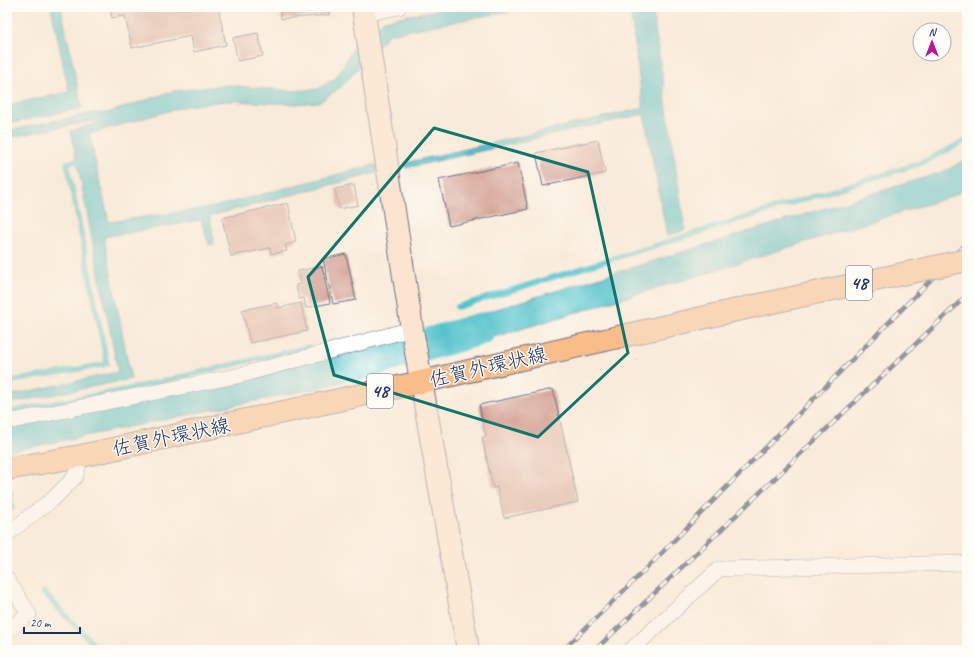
<svg xmlns="http://www.w3.org/2000/svg" width="974" height="657" font-family="Caveat,'Klee One',sans-serif">
	<rect width="100%" height="100%" fill="#fdfcf7"/>
	<filter id="ink" filterUnits="userSpaceOnUse"><feTurbulence type="fractalNoise" baseFrequency=".025" numOctaves="2"/><feDisplacementMap in="SourceGraphic" scale="8" xChannelSelector="R" yChannelSelector="G"/><feConvolveMatrix kernelMatrix="1 2 1 2 8 2 1 2 1" color-interpolation-filters="sRGB"/></filter>
	<filter id="wash" filterUnits="userSpaceOnUse"><feTurbulence type="fractalNoise" baseFrequency=".012" numOctaves="4" result="noise"/><feDisplacementMap in="SourceGraphic" scale="16" xChannelSelector="R" yChannelSelector="G"/><feGaussianBlur stdDeviation="0.9" result="paint"/><feColorMatrix in="noise" values="0 0 0 0 0 0 0 0 0 0 0 0 0 0 0 0 0 1.4 0 .05"/><feComposite in="paint" operator="in"/></filter>
	<g filter="url(#wash)">
		<rect width="100%" height="100%" fill="#f9ebd9"/>
		<!-- water -->
		<path fill="#55c3cc" stroke="#387995" d="M51 7H61L82 108 7 124V105L69 92Z
			M453 7H532L389 34 342 86 320 102 297 104 227 101 186 106 89 134 109 222 214 207 376 164 377 173 210 216 214 244 209 245 201 220 104 237 131 379 7 404V396L118 372 71 131 99 122 97 120 7 138V131L93 113H107L173 91 228 85 292 91 318 89 336 78 354 47 384 20Z
			M630 7H652L685 230 667 236 644 114 406 168 405 163 643 108Z
			M967 159V188L953 196 723 268 445 352 436 341 435 328 923 178 947 170Z
			M394 341 397 352 389 369 318 388 7 452V428Z"/>
		<g fill="none" stroke-linecap="round" stroke-linejoin="round">
			<!-- stream -->
			<path stroke="#55c3cc" stroke-width="5.5" d="M457 307 921 163 967 140
				M7 382 107 364 67 163 83 159
				M7 412 129 389 309 347
				M7 511 12 507 10 492
				M43 592 99 650"/>
			<!-- river -->
			<path stroke="#55c3cc" stroke-width="33" d="M353 366 480 329"/>
		</g>
		<g id="blocks">
			<!-- building -->
			<path fill="#d29c8e" d="M110 7H218L226 45 194 52 191 36 132 48 125 16 112 18Z
				M280 7H328L329 15 281 19Z
				M258 33 263 56 238 61 233 38Z
				M598 140 605 173 543 186 536 153Z
				M518 163 528 209 449 226 439 180Z
				M354 185 358 205 339 209 335 189Z
				M288 203 296 242 285 245 287 251 271 254 270 248 231 256 222 218Z
				M346 254 356 300 333 304 323 259Z
				M322 266 330 303 306 308 304 298 299 299 296 285 301 284 298 271Z
				M277 303 278 308 301 303 307 331 250 343 242 310Z
				M553 389 578 502 504 518 497 487 493 488 482 437H486L479 405Z"/>
		</g>
	</g>
	<g filter="url(#ink)">
		<use href="#blocks" fill-opacity="0" stroke="#697189" stroke-width="1"/>
		<g fill="none" stroke-linecap="round" stroke-linejoin="round">
			<defs>
				<path id="street" d="M364 14 399 7
					M7 422 241 375 412 329
					M7 534 53 499 75 477 81 456
					M7 579 29 614 7 631
					M631 650 719 569 967 563"/>
				<path id="secondary" d="M363 7 412 329 468 650"/>
				<path id="primary" d="M7 469 81 456 421 382 750 307"/>
			</defs>
			<!-- street casing -->
			<use href="#street" stroke="#697189" stroke-width="16"/>
			<!-- secondary casing -->
			<use href="#secondary" stroke="#697189" stroke-width="24"/>
			<!-- primary casing -->
			<use href="#primary" stroke="#697189" stroke-width="24"/>
			<!-- street -->
			<use href="#street" stroke="#fff" stroke-width="15"/>
			<!-- secondary -->
			<use href="#secondary" stroke="#fce5d0" stroke-width="22"/>
			<!-- primary -->
			<use href="#primary" stroke="#f8bd89" stroke-width="22"/>
			<defs>
				<path id="rail" d="M563 650 648 567 967 243
					M595 650 967 295"/>
			</defs>
			<!-- rail casing -->
			<use href="#rail" stroke="#1b2f5e" stroke-width="4.5"/>
			<!-- rail -->
			<use href="#rail" stroke="#fdfcf7" stroke-width="3" stroke-dasharray="9" stroke-linecap="butt"/>
			<defs>
				<path id="primary-bridge" d="M750 307 967 260"/>
			</defs>
			<!-- primary-bridge casing -->
			<use href="#primary-bridge" stroke="#697189" stroke-width="24" stroke-linecap="butt"/>
			<!-- primary-bridge -->
			<use href="#primary-bridge" stroke="#f8bd89" stroke-width="22"/>
		</g>
	</g>
	<!-- marked area -->
	<path d="M0 0H974V657H0ZM434 128 588 172 628 353 538 437 334 375 308 277Z" fill="#f9ebd9" fill-opacity=".55" fill-rule="evenodd"/>
	<path fill="none" stroke="#0f766e" stroke-width="3" stroke-linejoin="round" d="M434 128 588 172 628 353 538 437 334 375 308 277Z"/>
	<g text-anchor="middle" dominant-baseline="central" stroke-width="3" stroke-linejoin="round" paint-order="stroke">
		<!-- shield labels -->
		<g fill="#fdfcf7" stroke="#5f6c8c" stroke-width="1">
			<rect x="846" y="266" width="26" height="34" rx="3"/>
			<rect x="367" y="374" width="26" height="34" rx="3"/>
		</g>
		<g font-size="19" font-weight="bold" fill="#1b2f5e">
			<text x="859" y="283">48</text>
			<text x="380" y="391">48</text>
		</g>
		<!-- street labels -->
		<g font-size="20" fill="#1b2f5e" stroke="#fdfcf7">
			<text transform="translate(488 367) rotate(-13)">佐賀外環状線</text>
			<text transform="translate(171 437) rotate(-12)">佐賀外環状線</text>
		</g>
	</g>
	<!-- margin -->
	<rect width="974" height="657" fill="none" stroke="#fdfcf7" stroke-width="24"/>
	<!-- north arrow -->
	<g transform="translate(932 42)"><circle r="19" fill="#fdfcf7" stroke="#a3aaba"/>
	<path d="M0-3L7 15L0 10L-7 15Z" fill="#b5179e"/>
	<text y="-6" font-size="11" font-weight="bold" text-anchor="middle" fill="#1b2f5e">N</text>
	</g>
	<!-- scale -->
	<path d="M24 627v6h56v-6" fill="none" stroke="#1b2f5e" stroke-width="2"/>
	<text x="30" y="627" font-size="12" fill="#1b2f5e" stroke="#fdfcf7" stroke-width="3" paint-order="stroke">20 m</text>
</svg>
